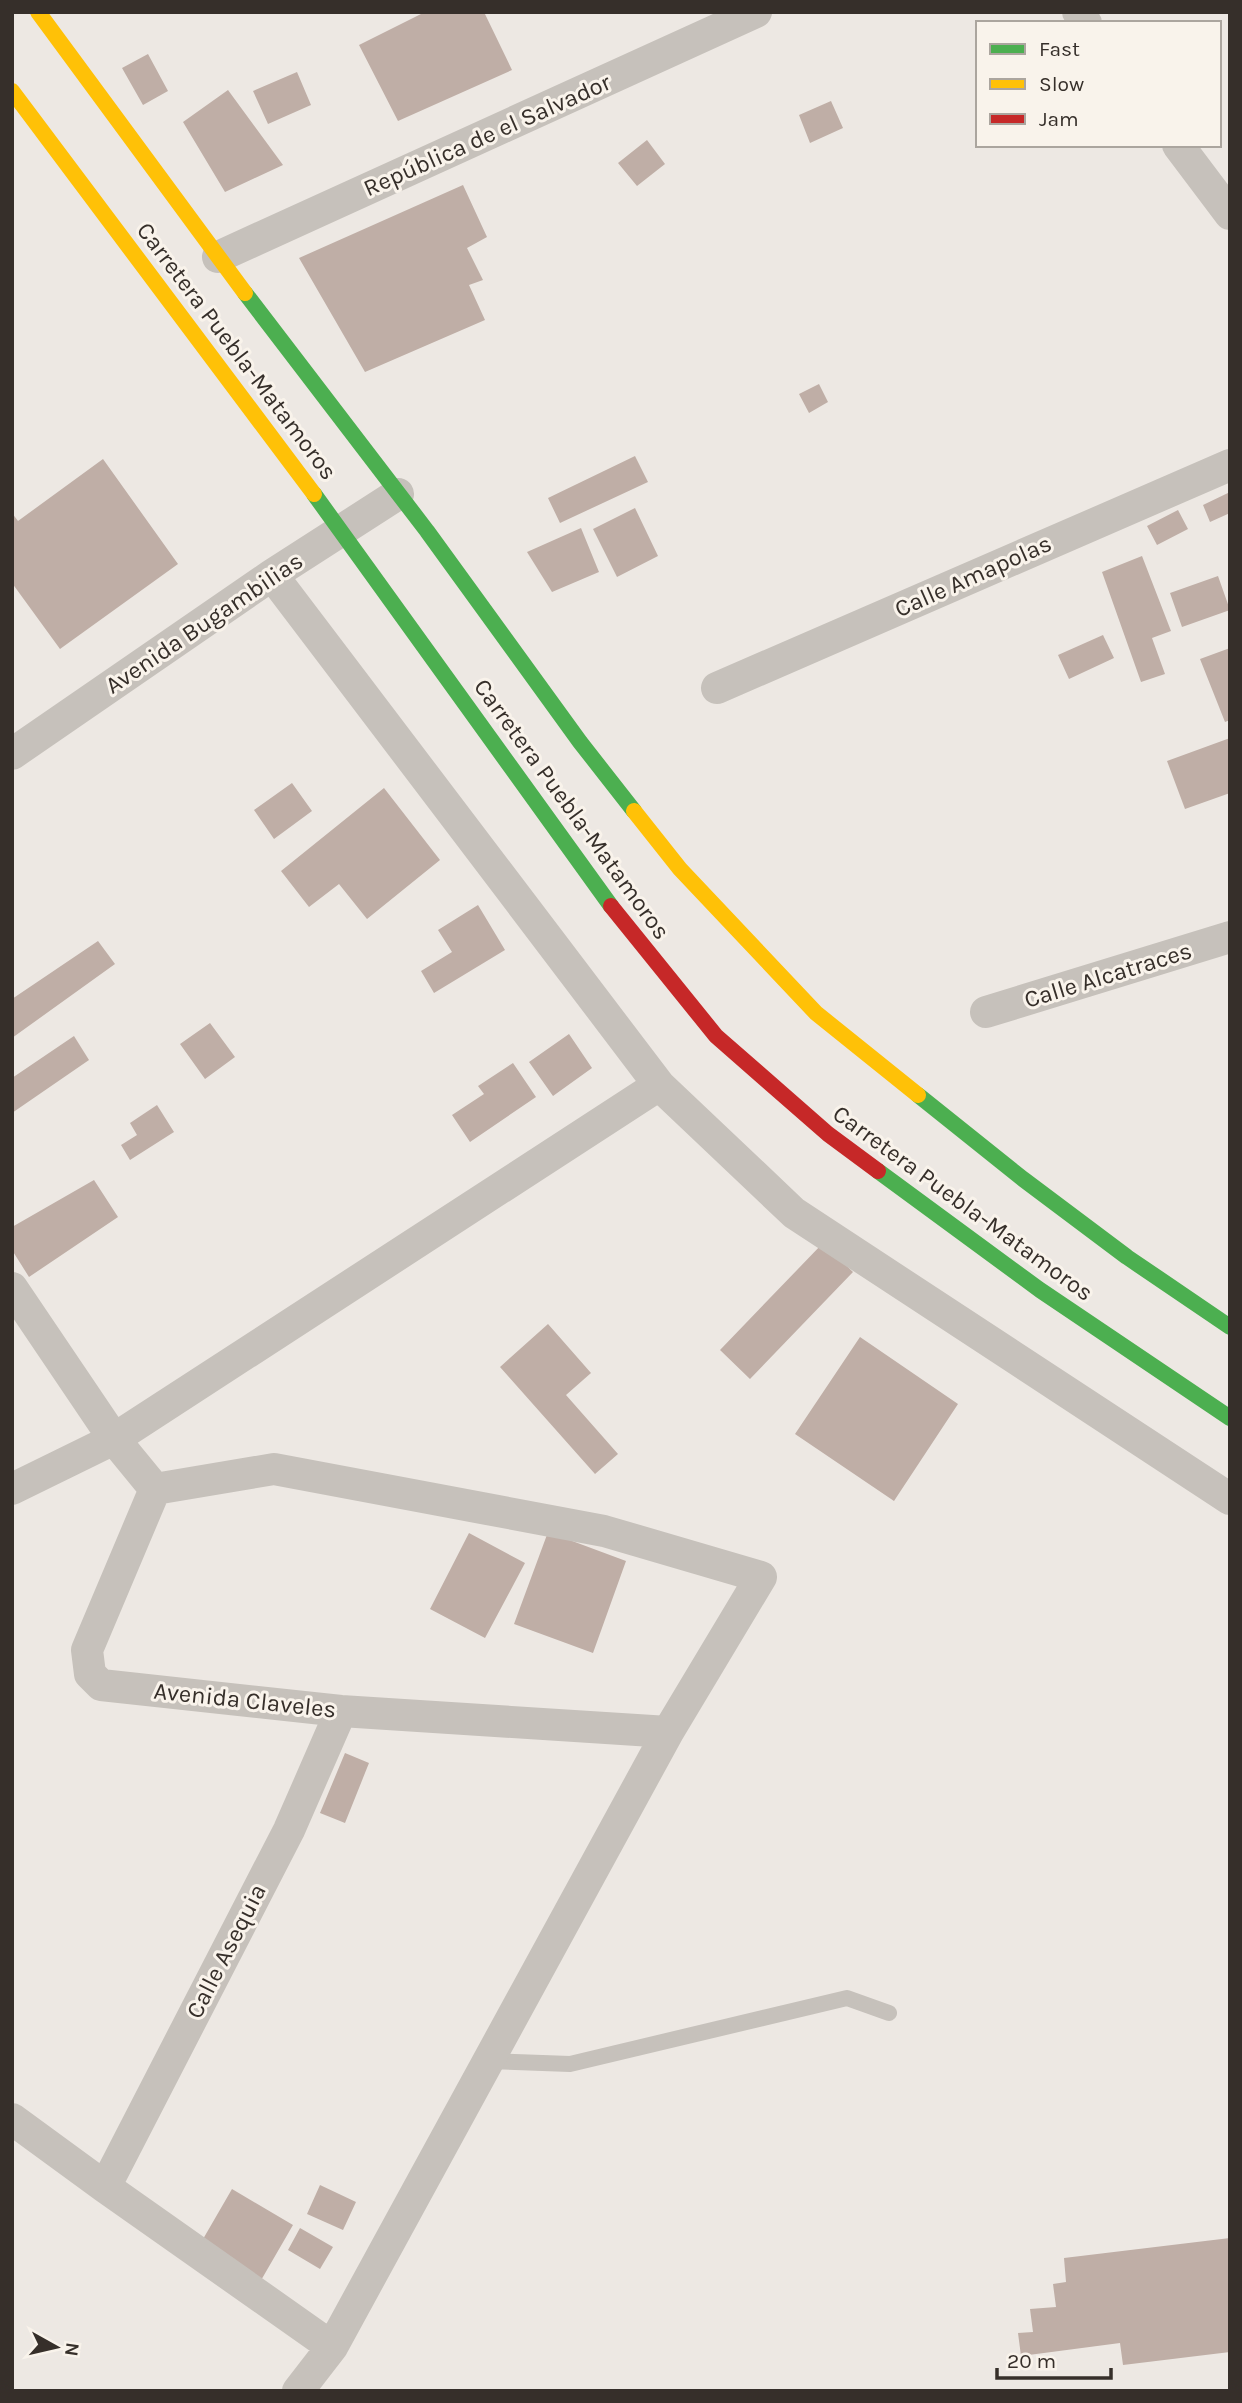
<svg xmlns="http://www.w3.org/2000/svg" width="1242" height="2403" font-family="Karla,sans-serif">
	<rect width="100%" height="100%" fill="#ede8e3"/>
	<!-- building -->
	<path fill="#bfaea6" d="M425 12H484L512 70 398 121 359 45Z
		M148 54 168 91 143 105 122 68Z
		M297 72 311 105 268 124 253 91Z
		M228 90 283 165 225 192 183 122Z
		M831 101 843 128 810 143 799 115Z
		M647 140 665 164 637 186 618 163Z
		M463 185 487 237 467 248 483 280 469 285 485 320 365 372 299 258Z
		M819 384 828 402 809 413 799 394Z
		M635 456 648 482 560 523 548 498Z
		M103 459 178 564 60 649 12 583V513L18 521Z
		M1230 492V513L1210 522 1203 505Z
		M635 508 658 556 617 577 593 529Z
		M1178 510 1188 529 1157 545 1147 526Z
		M581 528 599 572 552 592 527 552Z
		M1142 556 1171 631 1152 638 1165 674 1141 682 1102 572Z
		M1218 576 1230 610 1182 627 1170 593Z
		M1103 635 1114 658 1069 679 1058 655Z
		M1230 648V720L1225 722 1200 659Z
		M1230 738V793L1185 809 1167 761Z
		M292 783 312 811 274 839 254 810Z
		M384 788 440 860 367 919 339 884 309 907 281 871Z
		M478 905 505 950 434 993 421 971 452 952 438 930Z
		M98 941 115 964 12 1038V999Z
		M210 1023 235 1057 205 1079 180 1044Z
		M569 1034 592 1068 553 1096 529 1062Z
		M74 1036 89 1060 12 1113V1078Z
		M513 1063 536 1097 470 1142 452 1115 484 1094 478 1086Z
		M157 1105 174 1132 130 1160 121 1145 137 1135 130 1123Z
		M94 1180 118 1217 29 1277 12 1250V1227Z
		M823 1243 853 1272 750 1379 720 1350Z
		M548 1324 591 1373 566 1395 618 1454 595 1474 500 1367Z
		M860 1337 958 1404 894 1501 795 1434Z
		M548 1532 626 1561 593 1653 514 1624Z
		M469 1533 525 1563 485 1638 430 1609Z
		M345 1753 369 1763 345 1823 320 1813Z
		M320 2185 356 2202 343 2230 307 2214Z
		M232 2189 293 2225 260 2282 199 2246Z
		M300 2228 333 2247 320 2269 288 2250Z
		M1230 2238V2352L1123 2365 1120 2343 1021 2356 1018 2333 1033 2332 1030 2309 1056 2307 1053 2284 1066 2282 1064 2258Z"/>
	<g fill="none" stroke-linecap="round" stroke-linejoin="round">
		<!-- lane -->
		<path stroke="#c6c1bb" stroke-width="16" d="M489 2061 570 2064 847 1998 889 2013"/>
		<!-- street -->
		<path stroke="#c6c1bb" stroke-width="32" d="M1078 12 1086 23
			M1178 145 1230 214
			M218 257 756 12
			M272 575 659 1085 794 1213 1230 1499
			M717 688 1230 465
			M12 754 272 575 398 494
			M986 1012 1230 937
			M12 1288 114 1439 155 1489
			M12 1489 114 1439 659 1085
			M155 1489 274 1469 604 1531 761 1577 668 1732 332 2347 298 2391
			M155 1489 87 1650 90 1674 101 1685 341 1711 668 1732
			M12 2119 105 2187 332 2347
			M105 2187 289 1830 341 1711"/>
		<!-- fast -->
		<path stroke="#4caf50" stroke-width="16" d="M245 293 427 531 580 742 634 811
			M314 494 611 906
			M918 1095 1023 1179 1127 1257 1230 1327
			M878 1171 1040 1290 1230 1418"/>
		<!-- slow -->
		<path stroke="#ffc107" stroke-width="16" d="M38 12 245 293
			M12 91 314 494
			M634 811 680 869 816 1013 918 1095"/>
		<!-- jam -->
		<path stroke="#c62828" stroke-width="16" d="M611 906 716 1036 828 1134 878 1171"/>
	</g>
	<g text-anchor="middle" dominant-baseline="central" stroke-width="6" stroke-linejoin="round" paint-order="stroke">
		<!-- street labels -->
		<g font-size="24" fill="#362f2a" stroke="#f9f3eb">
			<text transform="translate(487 135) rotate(-24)">República de el Salvador</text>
			<text transform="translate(237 351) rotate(53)">Carretera Puebla-Matamoros</text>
			<text transform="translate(973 576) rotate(-24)">Calle Amapolas</text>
			<text transform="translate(204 623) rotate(-34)">Avenida Bugambilias</text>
			<text transform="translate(572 809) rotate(54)">Carretera Puebla-Matamoros</text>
			<text transform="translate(1108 975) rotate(-17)">Calle Alcatraces</text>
			<text transform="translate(963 1203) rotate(36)">Carretera Puebla-Matamoros</text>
			<text transform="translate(245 1700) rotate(6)">Avenida Claveles</text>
			<text transform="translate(226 1951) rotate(-63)">Calle Asequia</text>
		</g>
	</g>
	<!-- border -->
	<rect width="1242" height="2403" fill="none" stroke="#362f2a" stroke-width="28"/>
	<!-- legend -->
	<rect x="976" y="21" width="245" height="126" fill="#f9f3eb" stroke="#aba59e" stroke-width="2"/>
	<rect x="990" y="44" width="35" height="10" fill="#4caf50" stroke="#aba59e" stroke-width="2"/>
	<text x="1039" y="56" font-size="21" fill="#362f2a">Fast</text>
	<rect x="990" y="79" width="35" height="10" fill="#ffc107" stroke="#aba59e" stroke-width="2"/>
	<text x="1039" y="91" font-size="21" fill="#362f2a">Slow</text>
	<rect x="990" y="114" width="35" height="10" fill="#c62828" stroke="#aba59e" stroke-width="2"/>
	<text x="1039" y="126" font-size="21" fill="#362f2a">Jam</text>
	<!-- north arrow -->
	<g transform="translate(56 2347) rotate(98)" stroke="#f9f3eb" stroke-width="5" paint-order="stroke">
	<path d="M0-5L12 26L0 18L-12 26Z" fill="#362f2a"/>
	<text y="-10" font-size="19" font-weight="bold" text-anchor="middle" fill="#362f2a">N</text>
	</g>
	<!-- scale -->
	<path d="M997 2368v10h114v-10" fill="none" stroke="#362f2a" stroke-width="3.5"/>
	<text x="1007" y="2368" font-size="21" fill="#362f2a" stroke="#f9f3eb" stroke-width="5" paint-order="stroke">20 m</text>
</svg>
